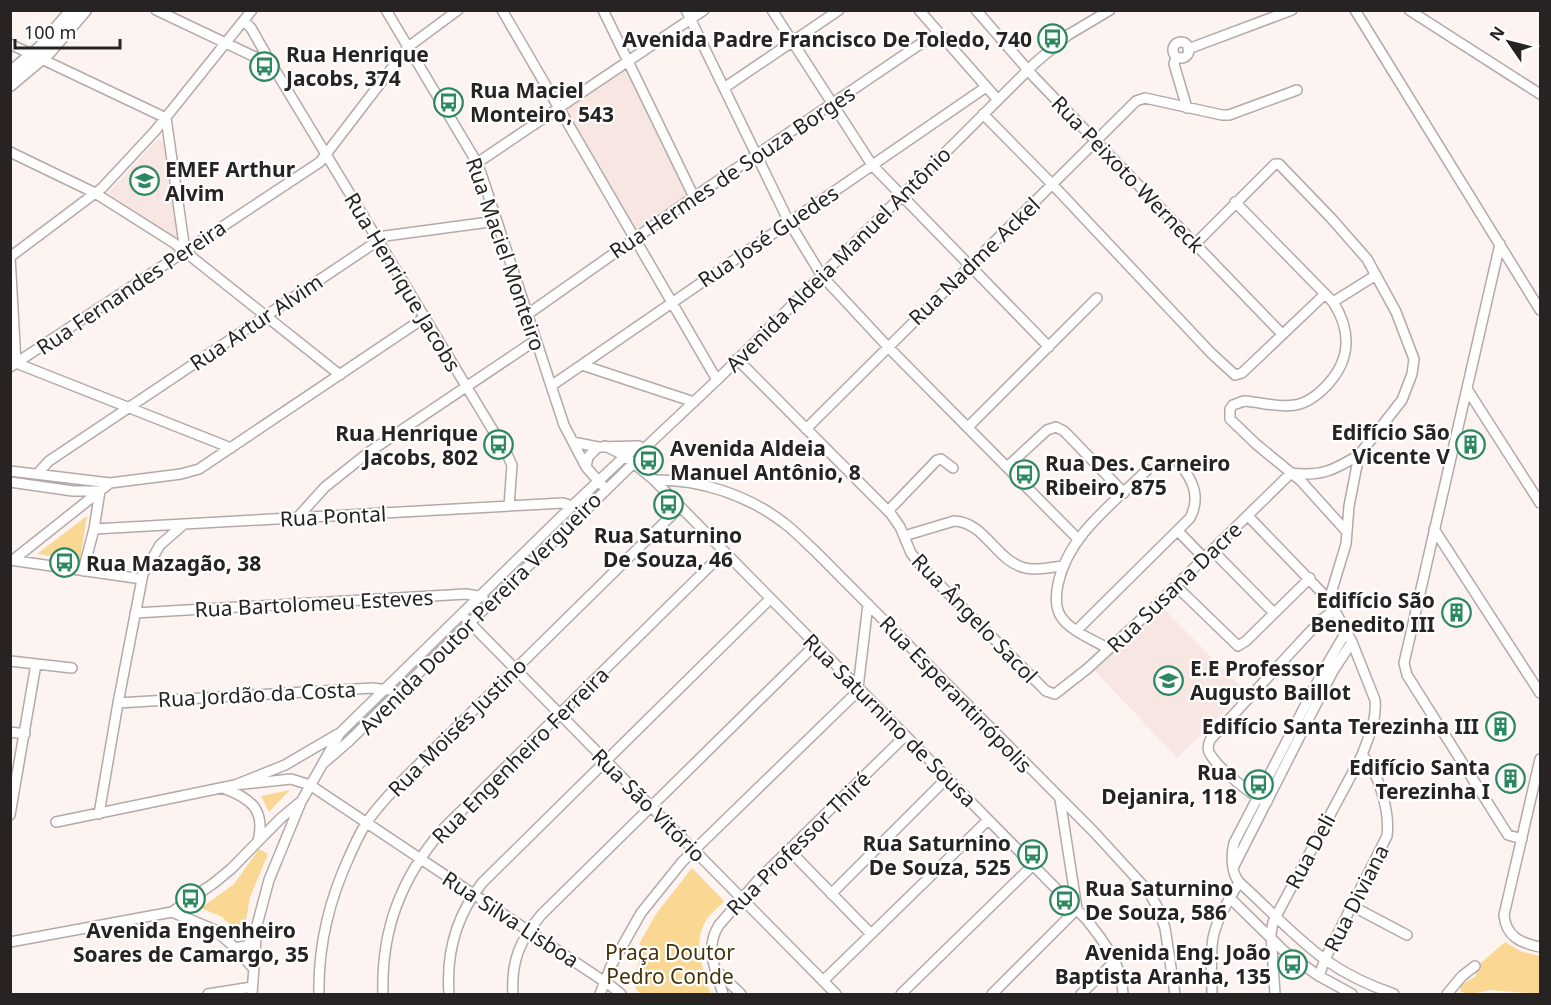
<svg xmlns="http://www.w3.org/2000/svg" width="1551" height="1005" font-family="'Noto Sans',sans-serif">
	<rect width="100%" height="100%" fill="#fdf4f2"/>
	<!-- built -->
	<path fill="#f7e6e1" d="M628 62 694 197 635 238 558 109Z
		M158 139 163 142 178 235 175 237 109 194V192Z
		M1162 607 1245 691 1177 758 1094 670Z"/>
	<!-- green -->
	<path fill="#fad893" d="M87 516 80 560 37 554Z
		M290 790 269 812 261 796Z
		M259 849 268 854 250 897 243 937 222 917 201 908 234 884Z
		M692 868 724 901C719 908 709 914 705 922 692 945 704 973 711 994H640L634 985 642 946 639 944 656 914Z
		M1505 942 1520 951 1540 956V994L1489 990 1472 994 1461 992 1460 985 1476 976V967Z"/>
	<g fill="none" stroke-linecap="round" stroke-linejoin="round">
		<defs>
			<path id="minor" d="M156 10 272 65
				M386 10 473 156 481 173 564 425 586 467 602 485
				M502 10 717 380
				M603 10 694 197
				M686 10 789 222 822 276 888 347 1078 539
				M772 10 872 165 1049 347
				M919 10 998 100
				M976 10 1035 78 1282 334
				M1355 10 1540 310
				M1409 10 1540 94
				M244 21 251 28 272 65 506 452 512 465 509 506
				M1173 50a8 8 0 1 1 16 0a8 8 0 1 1-16 0Z
				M10 44 166 118
				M1188 49 1292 10
				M1176 57 1174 64 1187 108
				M724 88 839 10
				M983 114 1053 185 1211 353 1235 375 1242 373 1325 294
				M166 118 185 251
				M10 152 95 193 174 243 340 375
				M477 163 704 10
				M1235 202 1333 302C1351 330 1351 358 1329 383 1320 393 1309 403 1295 405 1278 408 1260 402 1244 401L1233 405 1230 409V419L1256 444 1301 481 1347 532
				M1195 244 1275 164H1279L1331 218 1367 259 1396 312 1414 359 1412 374 1402 400 1359 455 1349 506 1346 544 1329 600
				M1500 244 1404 663 1407 675 1508 835 1522 839
				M10 256 16 363 231 448
				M10 257 102 188 155 131 252 10
				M1333 302 1376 275
				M528 314 694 197 938 32
				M737 359 891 514 900 527 911 553 922 567 1046 691 1055 694 1087 669 1147 614 1291 473C1321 477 1334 470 1359 455
				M582 365 694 402
				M10 367 320 162 408 47 458 10
				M551 386 986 87
				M1467 389 1540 503
				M968 427 1097 298
				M806 429 1136 101 1145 98 1222 115H1229L1297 90
				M573 442 598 447 638 446
				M605 446 625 456 654 480 1086 919C1103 940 1123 966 1123 994
				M586 467 588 457 598 447
				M1007 467 1047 430 1056 427 1064 431 1124 493
				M10 471 110 483 181 474 199 469 424 318
				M37 474 49 461 385 236 497 221
				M654 480C699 479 748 495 784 523 795 531 805 542 815 551L1094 832 1148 891 1158 908 1165 928 1175 994
				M10 482 73 491H100
				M888 511 937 460 941 459 953 468
				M1248 516 1329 600 1352 642 1375 700C1377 720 1369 736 1362 755L1273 922 1271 934 1275 994
				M297 518 325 487 369 452 536 340
				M94 529 563 503 572 506
				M1434 529 1540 693
				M1178 531 1204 558
				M904 536 954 521C985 522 996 561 1025 568 1036 571 1051 567 1063 566
				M1212 550 1274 613
				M10 560 142 579
				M13 560 110 483
				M83 571 94 529 100 491
				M1176 586 1238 646 1246 641 1310 578
				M135 613 466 594 483 597
				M466 619 836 994
				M1077 630 1190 518C1201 497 1193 480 1179 463
				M1346 632 1322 673 1234 843C1231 854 1231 873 1239 882 1268 908 1295 938 1327 961 1347 975 1371 986 1394 994
				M1109 649C1094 640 1069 631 1060 615 1055 606 1056 594 1058 584 1068 535 1113 504 1147 470
				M10 661 72 668
				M118 703 372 688 388 690
				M10 732 25 734
				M1540 759 1504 915C1506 937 1521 943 1540 947
				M325 762 349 741 643 454 647 446 717 380 1035 63 1068 35 1110 10
				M235 785 291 779 310 785 611 986 621 994
				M223 788C250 798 266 809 258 841
				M1267 802C1252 796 1218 768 1210 754 1207 750 1208 745 1210 740L1306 636 1321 620 1335 610
				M99 814 118 703 143 574 160 545 184 524
				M10 815 36 664
				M56 822 235 785 285 765 338 734
				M789 850 871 934
				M1234 866 1333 671 1352 642
				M831 894 947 778
				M1230 898 1285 952 1319 976 1352 994
				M1352 906 1407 935
				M172 912 215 930 231 944 253 968
				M10 942 172 912 214 883 231 869 281 818 299 803
				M235 948 246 946 256 938
				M718 972 741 994
				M1319 976 1325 959 1387 836C1390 812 1379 772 1362 755
				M823 981 988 820
				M208 994 252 987
				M252 994 257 925 269 880 301 802 340 733 572 506 625 456 639 446
				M319 994C318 945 329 900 350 855 355 844 360 832 367 822 380 803 397 786 413 770L680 507
				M383 994C381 930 401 878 443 829L724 552
				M449 994C446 953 456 916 482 883L770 599
				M513 994C511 961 520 940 541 915L816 644
				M600 994 611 966 641 913 682 862 854 695 858 688 868 604
				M723 994C716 971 704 948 719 925L759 879 905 736
				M901 994 1033 865
				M992 994 1077 909 1060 799
				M1081 994 1114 962
				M1212 994C1212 976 1210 956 1213 938 1217 918 1229 900 1239 882
				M1447 994 1462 976 1475 966"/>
			<path id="major" d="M10 73 40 48 72 10
				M10 85 48 53 85 10"/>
		</defs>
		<!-- minor casing -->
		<use href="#minor" stroke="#b3aaa8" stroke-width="12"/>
		<!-- major casing -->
		<use href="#major" stroke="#b3aaa8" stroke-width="15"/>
		<!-- minor -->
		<use href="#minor" stroke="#fff" stroke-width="9"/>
		<!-- major -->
		<use href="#major" stroke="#fff" stroke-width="12"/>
	</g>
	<!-- icons -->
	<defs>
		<symbol id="bus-ring" viewBox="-11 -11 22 22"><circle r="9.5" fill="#fff" stroke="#2b885f" stroke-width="1.5"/><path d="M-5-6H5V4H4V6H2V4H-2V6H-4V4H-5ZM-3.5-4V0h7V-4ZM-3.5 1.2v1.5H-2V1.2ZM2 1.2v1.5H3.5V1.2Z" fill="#2b885f"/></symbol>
		<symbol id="school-ring" viewBox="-11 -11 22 22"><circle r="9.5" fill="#fff" stroke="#2b885f" stroke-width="1.5"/><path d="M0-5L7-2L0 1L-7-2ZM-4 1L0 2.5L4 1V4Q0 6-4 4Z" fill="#2b885f"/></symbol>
		<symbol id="building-ring" viewBox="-11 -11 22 22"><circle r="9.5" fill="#fff" stroke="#2b885f" stroke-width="1.5"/><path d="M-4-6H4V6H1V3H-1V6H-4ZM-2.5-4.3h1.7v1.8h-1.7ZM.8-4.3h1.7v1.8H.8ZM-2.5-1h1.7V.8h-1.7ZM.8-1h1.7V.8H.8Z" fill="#2b885f"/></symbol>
	</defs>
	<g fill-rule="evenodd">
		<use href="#bus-ring" x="1036" y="22" width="33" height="33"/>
		<use href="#bus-ring" x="248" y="50" width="33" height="33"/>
		<use href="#bus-ring" x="432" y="86" width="33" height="33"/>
		<use href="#school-ring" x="128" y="164" width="33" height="33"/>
		<use href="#building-ring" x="1454" y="428" width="33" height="33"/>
		<use href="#bus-ring" x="482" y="428" width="33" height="33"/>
		<use href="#bus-ring" x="632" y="444" width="33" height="33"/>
		<use href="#bus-ring" x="1008" y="458" width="33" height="33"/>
		<use href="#bus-ring" x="652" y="488" width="33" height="33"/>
		<use href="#bus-ring" x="48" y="546" width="33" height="33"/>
		<use href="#building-ring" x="1440" y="596" width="33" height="33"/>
		<use href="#school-ring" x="1152" y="664" width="33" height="33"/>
		<use href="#building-ring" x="1484" y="710" width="33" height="33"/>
		<use href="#building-ring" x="1494" y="762" width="33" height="33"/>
		<use href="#bus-ring" x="1242" y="768" width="33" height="33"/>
		<use href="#bus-ring" x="1016" y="838" width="33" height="33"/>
		<use href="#bus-ring" x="174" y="882" width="33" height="33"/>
		<use href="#bus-ring" x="1048" y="884" width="33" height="33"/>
		<use href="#bus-ring" x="1276" y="948" width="33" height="33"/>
	</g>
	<g text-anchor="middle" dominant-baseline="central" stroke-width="4.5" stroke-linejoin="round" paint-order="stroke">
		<!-- poi labels -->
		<g font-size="21" font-weight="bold" fill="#272323" stroke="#fff" text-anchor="end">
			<text x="1032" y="39">Avenida Padre Francisco De Toledo, 740</text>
			<text x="286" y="54" text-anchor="start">Rua Henrique<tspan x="286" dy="24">Jacobs, 374</tspan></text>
			<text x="470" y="90" text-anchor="start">Rua Maciel<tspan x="470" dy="24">Monteiro, 543</tspan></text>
			<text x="165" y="169" text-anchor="start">EMEF Arthur<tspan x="165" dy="24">Alvim</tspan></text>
			<text x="1450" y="432">Edifício São<tspan x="1450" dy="24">Vicente V</tspan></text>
			<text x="478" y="433">Rua Henrique<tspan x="478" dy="24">Jacobs, 802</tspan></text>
			<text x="670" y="448" text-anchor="start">Avenida Aldeia<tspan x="670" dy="24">Manuel Antônio, 8</tspan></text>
			<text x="1045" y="463" text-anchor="start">Rua Des. Carneiro<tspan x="1045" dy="24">Ribeiro, 875</tspan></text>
			<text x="668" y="535" text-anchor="middle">Rua Saturnino<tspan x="668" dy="24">De Souza, 46</tspan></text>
			<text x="86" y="563" text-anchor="start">Rua Mazagão, 38</text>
			<text x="1435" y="600">Edifício São<tspan x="1435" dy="24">Benedito III</tspan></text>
			<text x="1190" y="668" text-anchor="start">E.E Professor<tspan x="1190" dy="24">Augusto Baillot</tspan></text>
			<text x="1479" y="726">Edifício Santa Terezinha III</text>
			<text x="1490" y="767">Edifício Santa<tspan x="1490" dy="24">Terezinha I</tspan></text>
			<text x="1237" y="772">Rua<tspan x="1237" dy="24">Dejanira, 118</tspan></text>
			<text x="1011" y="843">Rua Saturnino<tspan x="1011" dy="24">De Souza, 525</tspan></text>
			<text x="1085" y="888" text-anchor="start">Rua Saturnino<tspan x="1085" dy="24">De Souza, 586</tspan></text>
			<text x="191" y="930" text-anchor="middle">Avenida Engenheiro<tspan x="191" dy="24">Soares de Camargo, 35</tspan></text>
			<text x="1271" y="952">Avenida Eng. João<tspan x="1271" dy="24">Baptista Aranha, 135</tspan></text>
		</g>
		<!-- street labels -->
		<g font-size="21" fill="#272323" stroke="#fff">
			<text transform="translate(732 172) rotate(-34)">Rua Hermes de Souza Borges</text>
			<text transform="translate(1128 174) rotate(46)">Rua Peixoto Werneck</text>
			<text transform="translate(768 236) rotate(-34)">Rua José Guedes</text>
			<text transform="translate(506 254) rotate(71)">Rua Maciel Monteiro</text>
			<text transform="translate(838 259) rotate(-45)">Avenida Aldeia Manuel Antônio</text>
			<text transform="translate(974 261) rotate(-44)">Rua Nadme Ackel</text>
			<text transform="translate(403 282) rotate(59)">Rua Henrique Jacobs</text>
			<text transform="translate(131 287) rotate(-34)">Rua Fernandes Pereira</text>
			<text transform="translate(256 322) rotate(-34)">Rua Artur Alvim</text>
			<text transform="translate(333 516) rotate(-3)">Rua Pontal</text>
			<text transform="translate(1174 587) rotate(-44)">Rua Susana Dacre</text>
			<text transform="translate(314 603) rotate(-3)">Rua Bartolomeu Esteves</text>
			<text transform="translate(480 613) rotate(-45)">Avenida Doutor Pereira Vergueiro</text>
			<text transform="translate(975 618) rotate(46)">Rua Ângelo Sacol</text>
			<text transform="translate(257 694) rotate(-3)">Rua Jordão da Costa</text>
			<text transform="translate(956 694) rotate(46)">Rua Esperantinópolis</text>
			<text transform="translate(890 720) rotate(45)">Rua Saturnino de Sousa</text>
			<text transform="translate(457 727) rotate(-45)">Rua Moisés Justino</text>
			<text transform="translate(520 755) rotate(-45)">Rua Engenheiro Ferreira</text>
			<text transform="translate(649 805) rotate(45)">Rua São Vitório</text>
			<text transform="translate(798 843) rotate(-45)">Rua Professor Thiré</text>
			<text transform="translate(1310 851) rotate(-62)">Rua Deli</text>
			<text transform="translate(1356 898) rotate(-63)">Rua Diviana</text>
			<text transform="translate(511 919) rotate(33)">Rua Silva Lisboa</text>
		</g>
		<!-- park labels -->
		<g font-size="21" fill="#463409" stroke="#fff">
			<text x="670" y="952">Praça Doutor<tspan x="670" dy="24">Pedro Conde</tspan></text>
		</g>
	</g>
	<!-- border -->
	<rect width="1551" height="1005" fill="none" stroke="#272323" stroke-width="24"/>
	<!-- north arrow -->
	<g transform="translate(1509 42) rotate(305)" stroke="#ffffff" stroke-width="4.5" paint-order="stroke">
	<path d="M0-4.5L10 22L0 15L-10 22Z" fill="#272323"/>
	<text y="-9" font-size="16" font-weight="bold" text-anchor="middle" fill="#272323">N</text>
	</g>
	<!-- scale -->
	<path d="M15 39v9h105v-9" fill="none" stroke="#272323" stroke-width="3"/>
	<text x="24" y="39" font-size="18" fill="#272323" stroke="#ffffff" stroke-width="4.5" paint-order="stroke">100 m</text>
</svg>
